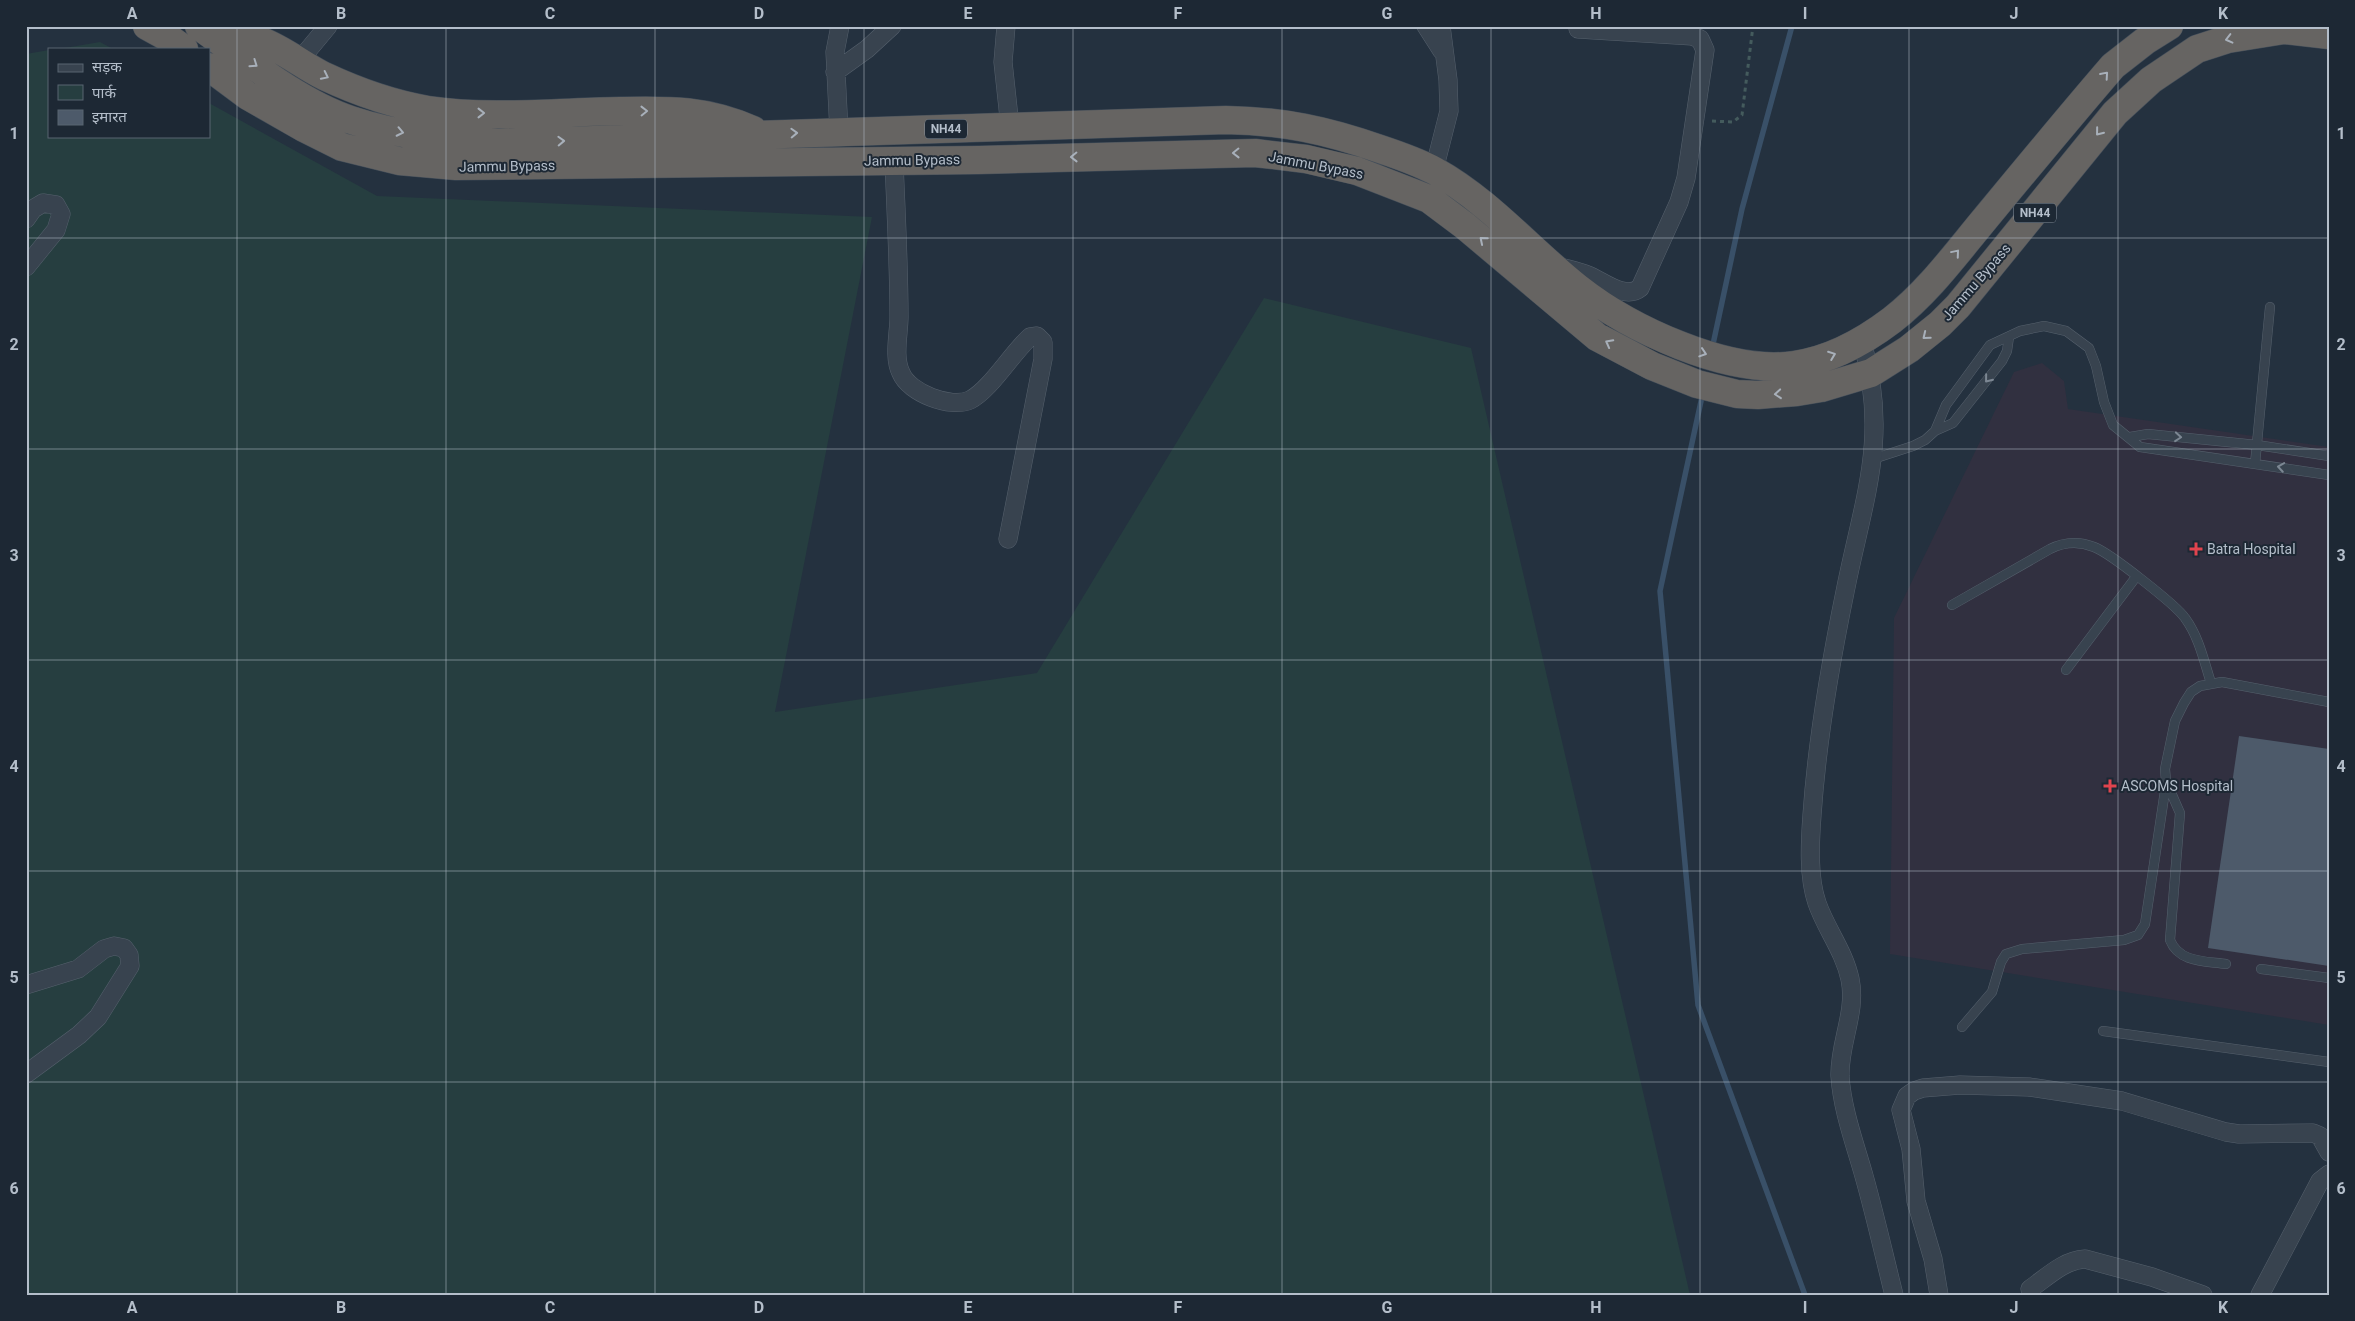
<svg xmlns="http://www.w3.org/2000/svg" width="2355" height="1321" font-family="Roboto,'Noto Sans Devanagari',sans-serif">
	<rect width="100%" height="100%" fill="#24313f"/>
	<!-- medical -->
	<path fill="#313040" d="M2042 363 2064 381 2068 409 2329 447V1025L1890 954 1894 618 2014 372Z"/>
	<!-- green -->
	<path fill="#263e40" d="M100 42 113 49H59Z
		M49 50V136H209V103L377 196 872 217 775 712 1037 673 1264 298 1471 348 1690 1295H26V54Z"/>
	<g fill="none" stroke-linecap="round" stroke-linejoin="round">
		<!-- stream -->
		<path stroke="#395068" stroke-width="5.5" d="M1712 349 1742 209 1792 26
			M1703 392 1660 591 1698 1005 1805 1295"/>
	</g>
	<!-- building -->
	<path fill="#4d5a6a" d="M2239 736 2329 749V966L2208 948Z"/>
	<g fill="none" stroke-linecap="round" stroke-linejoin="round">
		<defs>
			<path id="service" d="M1935 431 1946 405 1990 345 2020 331 2044 326 2066 331 2089 348 2096 366 2104 402 2113 425 2140 447 2329 475
				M2130 437 2148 434 2257 445 2329 456
				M1873 459 1913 446 1925 440 1935 431 1953 423 2002 361 2007 351 2009 337
				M2255 464 2270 307
				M1952 605 2050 549C2064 542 2079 541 2094 547 2110 553 2176 605 2185 618 2199 637 2204 661 2211 683
				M2066 670 2136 577
				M2226 964C2206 961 2179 963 2170 940L2180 813 2166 781 2165 769 2175 721 2184 703 2191 692 2200 686 2222 682 2329 702
				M2261 969 2329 978
				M1962 1027 1992 992 2001 962 2006 954 2022 949 2124 940 2138 935 2145 924 2166 784
				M2103 1031 2329 1062"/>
			<path id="minor" d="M1006 26 1003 62 1010 127
				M1426 26 1442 51
				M299 61 328 26
				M835 72 867 49 892 26
				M839 132 835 52 840 26
				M894 161C896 213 899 265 899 317 899 334 893 357 901 373 909 393 951 409 970 400 990 390 1012 353 1030 337L1037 336 1043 342V359L1008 539
				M1434 170 1449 111 1448 80 1441 26
				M26 219 33 209 43 203 56 205 61 214 56 230 26 267
				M1557 266C1567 269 1578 271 1588 275 1603 281 1625 300 1640 288L1679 202 1686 178 1705 50 1700 39 1692 36 1578 29
				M1862 342C1890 438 1863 500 1845 592 1830 665 1817 741 1812 815 1810 842 1808 877 1817 903 1826 929 1844 951 1850 979 1857 1012 1839 1043 1840 1076 1842 1109 1855 1144 1864 1176 1875 1215 1884 1255 1894 1295
				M26 985 78 969 104 949 114 946 124 948 129 955 130 966 98 1017 79 1035 26 1074
				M2030 1289C2047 1277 2064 1260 2085 1259L2152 1277 2203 1295
				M1939 1295 1933 1259 1916 1201 1911 1149 1901 1110 1907 1096 1914 1091 1923 1088 1960 1085 2029 1087 2122 1101 2226 1132 2239 1134 2313 1133 2320 1136 2329 1152
				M2260 1295 2320 1181 2329 1174"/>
			<path id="trunk" d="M147 26 167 37 184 49
				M199 26C244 58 299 103 351 120 399 136 448 140 498 143L1226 120C1283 121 1326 130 1380 149 1398 155 1418 162 1435 171 1489 201 1530 250 1578 288 1630 329 1728 375 1794 365 1831 360 1863 342 1892 320 1928 292 1955 255 1984 220 2027 168 2069 117 2113 66L2145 41 2169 26
				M213 29C229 33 246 35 261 41 283 49 302 65 324 76 356 91 392 104 428 110 488 119 559 112 620 111 670 110 706 109 753 130
				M209 67 248 96 304 128 342 147 399 161 456 166 979 160 1255 153 1306 159 1357 171 1429 199 1465 226 1597 337 1652 366 1697 384 1737 394 1758 395 1797 392 1821 388 1871 373 1909 349 1940 324 1958 306 2115 113 2151 80 2197 49 2228 39 2284 30 2329 35"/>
		</defs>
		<!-- service casing -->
		<use href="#service" stroke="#56616d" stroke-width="10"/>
		<!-- minor casing -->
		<use href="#minor" stroke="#56616d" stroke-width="19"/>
		<!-- trunk casing -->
		<use href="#trunk" stroke="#434e5a" stroke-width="29"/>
		<!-- path -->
		<path stroke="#445b5d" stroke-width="3" stroke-dasharray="4 4" stroke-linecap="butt" d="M1712 121 1733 122 1742 115 1753 26"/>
		<!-- service -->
		<use href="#service" stroke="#38434f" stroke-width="9"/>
		<!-- minor -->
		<use href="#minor" stroke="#38434f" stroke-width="18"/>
		<!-- trunk -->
		<use href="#trunk" stroke="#666462" stroke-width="28"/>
	</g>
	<!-- one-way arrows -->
	<defs><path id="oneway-chevron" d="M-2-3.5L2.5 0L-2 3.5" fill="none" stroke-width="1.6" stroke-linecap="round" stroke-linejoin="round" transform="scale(1.25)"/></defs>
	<g stroke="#a8b0ba">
		<use href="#oneway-chevron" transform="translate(2229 39) rotate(166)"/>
		<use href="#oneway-chevron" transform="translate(254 64) rotate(35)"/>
		<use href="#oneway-chevron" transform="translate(2105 75) rotate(-49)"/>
		<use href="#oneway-chevron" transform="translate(325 76) rotate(26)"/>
		<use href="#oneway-chevron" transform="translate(644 111) rotate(-1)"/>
		<use href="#oneway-chevron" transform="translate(481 113)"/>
		<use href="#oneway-chevron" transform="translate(400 132) rotate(12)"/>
		<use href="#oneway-chevron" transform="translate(2099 132) rotate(129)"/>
		<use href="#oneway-chevron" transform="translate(794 133) rotate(-2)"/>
		<use href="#oneway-chevron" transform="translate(561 141) rotate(-2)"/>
		<use href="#oneway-chevron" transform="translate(1236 153) rotate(179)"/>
		<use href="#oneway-chevron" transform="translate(1074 157) rotate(179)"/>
		<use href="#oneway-chevron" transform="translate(1483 240) rotate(-140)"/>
		<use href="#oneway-chevron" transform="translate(1956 253) rotate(-50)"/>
		<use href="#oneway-chevron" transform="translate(1926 336) rotate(141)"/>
		<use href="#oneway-chevron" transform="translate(1609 343) rotate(-152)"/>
		<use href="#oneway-chevron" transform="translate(1703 353) rotate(18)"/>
		<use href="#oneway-chevron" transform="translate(1832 355) rotate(-21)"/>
		<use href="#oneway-chevron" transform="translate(1778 394) rotate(175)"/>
	</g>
	<g stroke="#7c8793">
		<use href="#oneway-chevron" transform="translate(1988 379) rotate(129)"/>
		<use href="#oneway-chevron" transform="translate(2178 437) rotate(5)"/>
		<use href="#oneway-chevron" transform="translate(2281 467) rotate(-171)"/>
	</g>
	<!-- grid -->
	<path fill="none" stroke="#b4beca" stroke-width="1" stroke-opacity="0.55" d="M237 26V1295M446 26V1295M655 26V1295M864 26V1295M1073 26V1295M1282 26V1295M1491 26V1295M1700 26V1295M1909 26V1295M2118 26V1295M26 238H2329M26 449H2329M26 660H2329M26 871H2329M26 1082H2329"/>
	<!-- markers -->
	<g fill="#e0444e" stroke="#1d2834" stroke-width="2">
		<path d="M2193.5 541.5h5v5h5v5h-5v5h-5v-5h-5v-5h5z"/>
		<path d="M2107.5 778.5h5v5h5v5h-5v5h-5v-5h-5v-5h5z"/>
	</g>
	<g text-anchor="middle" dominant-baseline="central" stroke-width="4" stroke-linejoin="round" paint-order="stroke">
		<!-- shield labels -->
		<g fill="#1d2834" stroke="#87919d" stroke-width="1">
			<rect x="925" y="119.5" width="42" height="19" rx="4"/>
			<rect x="2014" y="203.5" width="42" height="19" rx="4"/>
		</g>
		<g font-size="12" font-weight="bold" fill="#b4beca">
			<text x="946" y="129">NH44</text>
			<text x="2035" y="213">NH44</text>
		</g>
		<!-- street labels -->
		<g font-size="14" fill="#b4beca" stroke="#1d2834">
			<text transform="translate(912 160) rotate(-1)">Jammu Bypass</text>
			<text transform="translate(1316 165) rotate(11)">Jammu Bypass</text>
			<text transform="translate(507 166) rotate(-1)">Jammu Bypass</text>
			<text transform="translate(1976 282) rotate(-49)">Jammu Bypass</text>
		</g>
		<!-- poi labels -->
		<g font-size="14" fill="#b4beca" stroke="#1d2834" text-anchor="start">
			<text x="2207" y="549">Batra Hospital</text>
			<text x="2121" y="786">ASCOMS Hospital</text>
		</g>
	</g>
	<!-- border -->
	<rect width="2355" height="1321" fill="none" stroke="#1d2834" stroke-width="55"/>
	<!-- legend -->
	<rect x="48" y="48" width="162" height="90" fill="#1d2834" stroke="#596470"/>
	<rect x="58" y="64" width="25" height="8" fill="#38434f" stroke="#596470"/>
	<text x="92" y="72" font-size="15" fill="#b4beca">सड़क</text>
	<rect x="58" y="85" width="25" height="15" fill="#263e40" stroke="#596470"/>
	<text x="92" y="98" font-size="15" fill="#b4beca">पार्क</text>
	<rect x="58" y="110" width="25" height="15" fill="#4d5a6a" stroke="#596470"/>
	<text x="92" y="122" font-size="15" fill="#b4beca">इमारत</text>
	<rect x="28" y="28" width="2300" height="1266" fill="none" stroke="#b4beca" stroke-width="2"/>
	<g font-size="16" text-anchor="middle" font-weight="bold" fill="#b4beca">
		<text x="132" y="19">A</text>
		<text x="341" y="19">B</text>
		<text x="550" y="19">C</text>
		<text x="759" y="19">D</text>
		<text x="968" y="19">E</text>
		<text x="1178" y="19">F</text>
		<text x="1387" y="19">G</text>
		<text x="1596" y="19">H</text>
		<text x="1805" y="19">I</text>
		<text x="2014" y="19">J</text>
		<text x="2223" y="19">K</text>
		<text x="14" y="139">1</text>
		<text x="2341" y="139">1</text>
		<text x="14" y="350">2</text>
		<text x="2341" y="350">2</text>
		<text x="14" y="561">3</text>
		<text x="2341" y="561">3</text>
		<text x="14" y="772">4</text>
		<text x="2341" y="772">4</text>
		<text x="14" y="983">5</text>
		<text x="2341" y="983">5</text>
		<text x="14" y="1194">6</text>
		<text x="2341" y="1194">6</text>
		<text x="132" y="1313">A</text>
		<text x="341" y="1313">B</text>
		<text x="550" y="1313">C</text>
		<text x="759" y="1313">D</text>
		<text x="968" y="1313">E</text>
		<text x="1178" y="1313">F</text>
		<text x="1387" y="1313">G</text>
		<text x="1596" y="1313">H</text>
		<text x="1805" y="1313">I</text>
		<text x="2014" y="1313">J</text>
		<text x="2223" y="1313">K</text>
	</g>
</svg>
